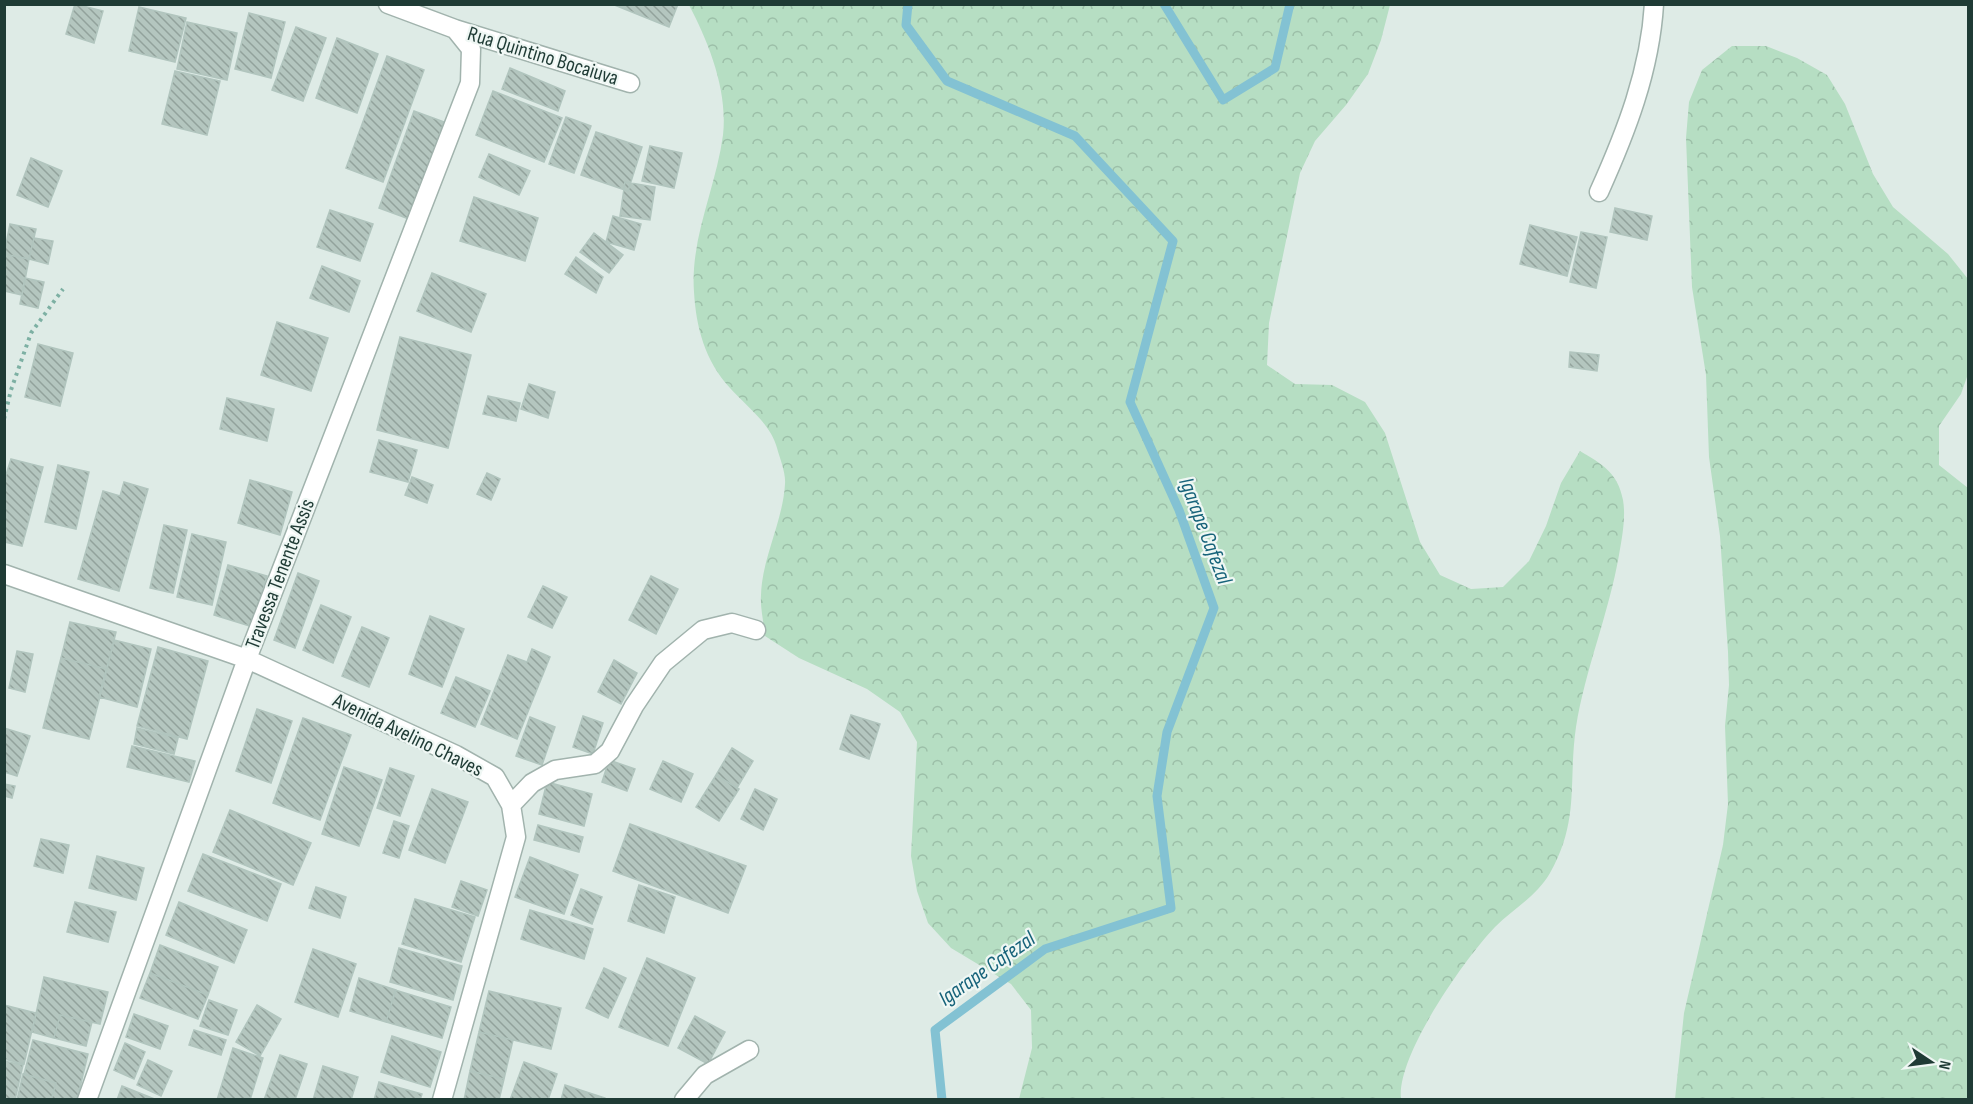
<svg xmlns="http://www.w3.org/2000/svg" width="1973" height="1104" font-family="'Sofia Sans Condensed',sans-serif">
	<defs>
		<pattern id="forest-crowns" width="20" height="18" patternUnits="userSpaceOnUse" patternTransform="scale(1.5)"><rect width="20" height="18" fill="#b6dec3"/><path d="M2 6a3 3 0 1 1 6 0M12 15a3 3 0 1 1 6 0" fill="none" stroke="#9cbfa8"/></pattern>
		<pattern id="building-back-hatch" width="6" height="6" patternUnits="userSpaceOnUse" patternTransform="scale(1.5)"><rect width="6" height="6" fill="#b4c6bf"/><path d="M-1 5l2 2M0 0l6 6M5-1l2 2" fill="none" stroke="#92a29c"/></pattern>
	</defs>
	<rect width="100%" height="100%" fill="#deebe6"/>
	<!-- forest -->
	<path fill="url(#forest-crowns)" d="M689 5H1390L1381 40 1368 74 1346 105 1315 141 1300 173 1269 323 1267 365 1295 384 1332 385 1365 402 1385 433 1420 542 1440 575 1471 589 1503 587 1529 561 1546 526 1561 483 1580 451C1602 464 1618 473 1623 500 1626 517 1622 538 1619 555 1609 613 1585 670 1576 727 1568 782 1580 820 1550 873 1537 896 1513 909 1495 927 1465 958 1396 1056 1401 1099H1019L1032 1048 1031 1010 1011 984 951 948 928 923 917 891 911 856 917 742 900 712 867 689 799 658 765 636C764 623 760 608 761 595 762 558 783 521 785 484 786 473 780 459 777 448 771 424 746 406 730 388 705 361 696 327 694 292 690 238 716 188 723 135 728 91 709 43 689 5Z
		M1732 46H1766L1797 58 1827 75 1845 104 1873 174 1893 207 1948 254 1968 279V374L1961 394 1939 426V465L1968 488V1099H1675L1684 1013 1723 845 1728 804 1725 726 1729 685 1728 652 1720 536 1709 457 1706 375 1692 287 1686 138 1689 102 1702 70Z"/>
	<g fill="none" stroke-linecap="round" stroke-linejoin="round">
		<!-- stream -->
		<path stroke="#83c2d3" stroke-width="9" d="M908 4 906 25 947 81 1075 136 1173 241 1130 402 1179 510 1214 608 1167 732 1157 796 1171 908 1045 949 935 1030 942 1100
			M1164 4 1223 100 1275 68 1290 4"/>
	</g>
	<!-- building -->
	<path fill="url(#building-back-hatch)" stroke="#b1c5be" stroke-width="1.5" d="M75 4 103 11 94 43 66 34Z
		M612 4H678L669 27Z
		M139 7 186 18 175 62 129 51Z
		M249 13 285 22 271 78 235 69Z
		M187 22 237 33 227 80 177 69Z
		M296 27 326 38 303 101 272 90Z
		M337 38 378 54 357 113 316 98Z
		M387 56 424 70 383 182 346 168Z
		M510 68 565 91 558 111 502 89Z
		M175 71 220 81 207 135 162 124Z
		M493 91 562 118 544 162 476 135Z
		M414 111 444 122 409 219 379 208Z
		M566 117 591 126 574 173 549 164Z
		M596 132 642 147 628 191 581 175Z
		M650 146 682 153 674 188 642 181Z
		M489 154 530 171 519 195 479 177Z
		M31 158 62 171 48 207 17 195Z
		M625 182 655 187 650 220 620 216Z
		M474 197 538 218 525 261 460 241Z
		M1615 208 1652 216 1647 240 1610 232Z
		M330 210 373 224 360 261 317 247Z
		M613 216 641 224 634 250 606 242Z
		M10 224 36 229 29 259 4 254Z
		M1530 225 1577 237 1567 276 1520 264Z
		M1581 232 1607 237 1596 288 1570 282Z
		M594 233 623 255 609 273 580 252Z
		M34 238 53 241 48 264 29 259Z
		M4 254 29 259 22 295 4 291Z
		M576 257 603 277 596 293 565 274Z
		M322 266 360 281 349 312 310 298Z
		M432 273 486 294 471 332 417 311Z
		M25 278 44 282 38 308 20 304Z
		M277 322 328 338 311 391 261 375Z
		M400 337 471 355 448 448 377 430Z
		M38 344 73 353 60 406 25 397Z
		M1570 352 1599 355 1597 371 1569 367Z
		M529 384 555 392 548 418 521 409Z
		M488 396 520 403 516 421 483 414Z
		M227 398 274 409 267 441 220 429Z
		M379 440 417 450 408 482 370 472Z
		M11 459 43 467 22 546 4 542V481Z
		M58 465 89 472 76 529 45 522Z
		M487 473 500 479 491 500 477 494Z
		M412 477 433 485 427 503 405 495Z
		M250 480 292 492 280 535 238 523Z
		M124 482 148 489 119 591 78 579 103 491 120 496Z
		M164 525 187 530 173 593 150 588Z
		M192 534 226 542 212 605 177 597Z
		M228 565 267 576 253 627 214 615Z
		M298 573 319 581 295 648 274 640Z
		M651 576 678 589 656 634 629 620Z
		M543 586 567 597 552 628 528 617Z
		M321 605 351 617 333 663 303 650Z
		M430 616 464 629 442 687 409 674Z
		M70 622 116 632 107 669 61 658Z
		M362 627 389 638 369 687 342 676Z
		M114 640 151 649 137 707 99 697Z
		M158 647 208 661 187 739 137 726Z
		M532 649 550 657 517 739 481 724 508 655 527 662Z
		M17 651 33 654 25 692 9 688Z
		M61 658 107 669 89 739 43 728Z
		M614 660 637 673 621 704 598 692Z
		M456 677 490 691 475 727 441 713Z
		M257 709 292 721 271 783 236 771Z
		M851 715 880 724 869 759 840 749Z
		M583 716 603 723 593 754 573 747Z
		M530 717 555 727 542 765 516 756Z
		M303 718 351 735 320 820 273 803Z
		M4 728 30 736 17 776 4 772Z
		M137 728 178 738 174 754 134 744Z
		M132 746 195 761 189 782 127 767Z
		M732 748 753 761 737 788 716 775Z
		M609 760 635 769 627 791 602 782Z
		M663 761 693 774 681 802 650 789Z
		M344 767 382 780 359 846 322 834Z
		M390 768 414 776 400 816 377 808Z
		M716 775 739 789 719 821 696 807Z
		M547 782 592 794 584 826 539 814Z
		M4 784 15 786 12 798 4 796Z
		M432 789 468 802 445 863 409 850Z
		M755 789 777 799 763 830 741 819Z
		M230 810 311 843 293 885 213 852Z
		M394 821 409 826 399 858 383 853Z
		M630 824 746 866 728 913 613 871Z
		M538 825 583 837 579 852 534 840Z
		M41 839 69 845 63 873 34 866Z
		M203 854 281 884 267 921 188 891Z
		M97 856 144 868 136 900 89 888Z
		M530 857 578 875 564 914 515 897Z
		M461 881 487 890 478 916 452 907Z
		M639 885 675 897 664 933 628 921Z
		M316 887 346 897 340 918 309 908Z
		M581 889 602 897 592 924 571 915Z
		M415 899 475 917 461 962 402 944Z
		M75 902 116 912 108 942 67 932Z
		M179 902 247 930 234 963 166 935Z
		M530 910 593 929 584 959 521 939Z
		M160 945 218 967 208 995 150 973Z
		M399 948 462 966 453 1000 390 982Z
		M313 949 356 964 338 1017 295 1002Z
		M647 958 695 978 668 1046 619 1027Z
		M604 968 626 978 608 1018 586 1008Z
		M150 973 208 995 198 1019 140 998Z
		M44 977 108 992 100 1024 60 1015 54 1038 32 1032Z
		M359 978 396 990 386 1022 350 1011Z
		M395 990 451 1007 442 1038 386 1022Z
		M489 991 561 1008 551 1049 479 1032Z
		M209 1000 237 1010 228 1035 200 1026Z
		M4 1005 36 1013 24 1064 4 1059Z
		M257 1005 281 1019 260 1056 236 1042Z
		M134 1014 168 1026 160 1049 126 1037Z
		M60 1015 92 1022 86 1046 54 1038Z
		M695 1016 725 1032 708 1064 678 1048Z
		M194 1030 226 1040 221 1055 189 1045Z
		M479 1032 513 1040 504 1079 470 1071Z
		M392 1036 441 1052 430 1087 381 1072Z
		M33 1040 88 1054 77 1100H51L56 1083 24 1074Z
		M125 1043 145 1052 134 1079 114 1070Z
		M233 1048 263 1058 250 1100H217Z
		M280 1055 307 1064 295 1100H264Z
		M148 1060 172 1071 161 1096 137 1085Z
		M4 1061 23 1065 15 1100H4Z
		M524 1062 557 1074 548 1100H510Z
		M323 1066 358 1077 351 1100H313Z
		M470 1071 504 1079 499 1100H464Z
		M23 1074 56 1083 51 1100H17Z
		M379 1082 422 1094 420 1100H374Z
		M565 1085 605 1098V1100H561Z
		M122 1086 157 1100H117Z"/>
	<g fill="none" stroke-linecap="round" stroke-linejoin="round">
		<defs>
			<path id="minor" d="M455 29 630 83
				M1599 192C1626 132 1650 71 1654 4
				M4 574 247 659 456 755 495 777 511 805 516 837 442 1100
				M511 805 532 783 555 770 595 764 610 751 634 706 663 663 703 630 732 623 756 630
				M87 1100 247 659 470 83 471 49 455 29 388 4
				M684 1100 705 1075 749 1050"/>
		</defs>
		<!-- minor casing -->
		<use href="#minor" stroke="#a1b3ad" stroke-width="21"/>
		<!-- path -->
		<path stroke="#7db0a3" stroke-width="4" stroke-dasharray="3 4.5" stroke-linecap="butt" d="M4 419 11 390 31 333 63 289"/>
		<!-- minor -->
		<use href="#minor" stroke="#fff" stroke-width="18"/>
	</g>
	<g text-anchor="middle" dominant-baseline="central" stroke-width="4.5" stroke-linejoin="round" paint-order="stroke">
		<!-- street labels -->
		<g font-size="21" fill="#1f3b35" stroke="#eff7f4">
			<text transform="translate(543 56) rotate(17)">Rua Quintino Bocaiuva</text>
			<text transform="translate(280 574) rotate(-69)">Travessa Tenente Assis</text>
			<text transform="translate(408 735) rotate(26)">Avenida Avelino Chaves</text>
		</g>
		<!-- water labels -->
		<g font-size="22" font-style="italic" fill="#17637a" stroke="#eff7f4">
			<text transform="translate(1205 531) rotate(69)">Igarape Cafezal</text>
			<text transform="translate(987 969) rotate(-35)">Igarape Cafezal</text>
		</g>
	</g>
	<!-- border -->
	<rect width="1973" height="1104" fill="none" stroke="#1f3b35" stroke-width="12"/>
	<!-- north arrow -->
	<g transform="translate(1931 1062) rotate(103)" stroke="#eff7f4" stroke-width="4.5" paint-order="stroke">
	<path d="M0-4.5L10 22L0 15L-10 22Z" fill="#1f3b35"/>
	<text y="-9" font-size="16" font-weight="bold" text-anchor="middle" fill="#1f3b35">N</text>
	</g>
</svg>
